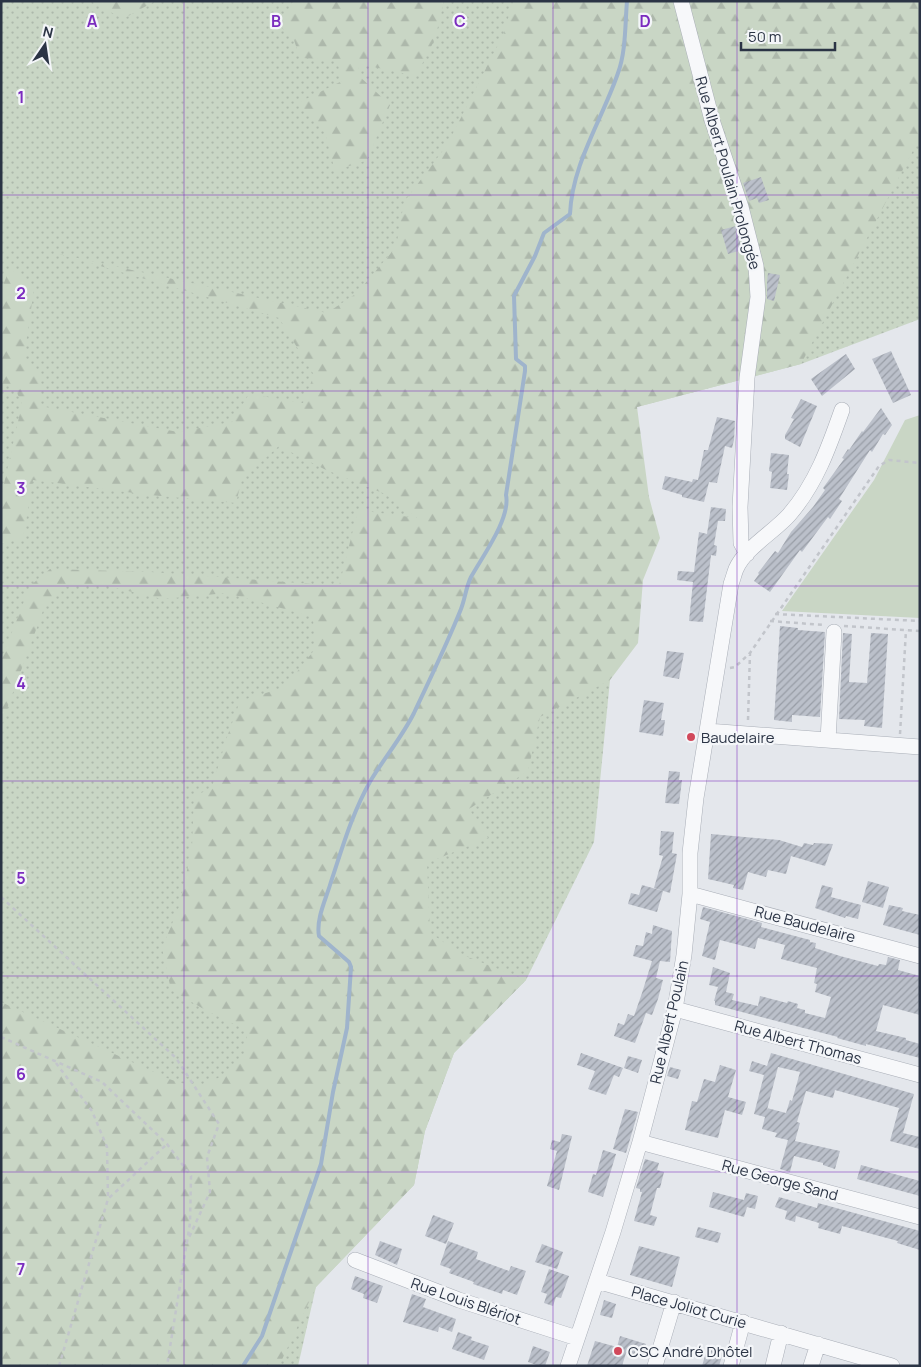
<svg xmlns="http://www.w3.org/2000/svg" width="921" height="1367" font-family="Manrope,sans-serif">
	<defs>
		<pattern id="grass-dots" width="8" height="8" patternUnits="userSpaceOnUse" patternTransform="scale(1.25)"><rect width="8" height="8" fill="#c9d6c5"/><path d="M2 2h.1M6 6h.1" fill="none" stroke="#adb8ab" stroke-width="1.8" stroke-linecap="round"/></pattern>
		<pattern id="forest-firs" width="22" height="20" patternUnits="userSpaceOnUse" patternTransform="scale(1.25)"><rect width="22" height="20" fill="#c9d6c5"/><path d="M5 1l3.5 6h-7zM16 11l3.5 6h-7z" fill="#adb8ab"/></pattern>
		<pattern id="building-hatch" width="6" height="6" patternUnits="userSpaceOnUse" patternTransform="scale(1.25)"><rect width="6" height="6" fill="#bbc0ca"/><path d="M-1 1l2-2M0 6l6-6M5 7l2-2" fill="none" stroke="#989da6"/></pattern>
	</defs>
	<rect width="100%" height="100%" fill="#e4e7ec"/>
	<!-- grass -->
	<path fill="url(#grass-dots)" d="M1 1H920V319L801 364 637 407 594 842 526 980 454 1053 425 1131 414 1185 316 1287 298 1366H1Z"/>
	<!-- forest -->
	<path fill="url(#forest-firs)" d="M91 1H155L123 19Z
		M293 1H444L435 39 416 76 360 64 357 74 390 105 367 160 335 171 325 133 298 103 342 81 337 60 300 58 294 40 281 27Z
		M513 1H920V137L801 364 637 407 649 497 660 538 643 580 638 643 610 680 540 717 528 771 469 809 488 838 427 863 430 933 463 955 526 980 454 1053 425 1131 414 1185 316 1287 279 1366H1V1002L169 1079 194 1087 218 1078 243 1059 248 1031 207 1011 171 990 162 948 179 907 192 847 194 797 212 787 227 737 240 701 285 687 315 649 313 617 227 593 162 599 103 585 62 587 44 608 1 725V660L30 586 50 569 151 572 339 586 358 510 417 518 385 494 324 469 279 446 242 479 236 503 150 495 33 480 23 538 1 544V497L22 404 14 386 1 384V290L10 268 34 289 24 357 40 374V406L178 432 232 422 249 394 303 403 314 375 279 318 59 254 327 313 357 293 396 247 404 202 447 145 504 33Z"/>
	<!-- garden -->
	<path fill="#c9d6c5" d="M920 415V618L782 611 874 480 905 420Z"/>
	<g fill="none" stroke-linecap="round" stroke-linejoin="round">
		<!-- stream -->
		<path stroke="#9fb4cc" stroke-width="4" d="M243 1366 262 1336 321 1164 333 1092 347 1028 351 967 349 962 319 936C316 920 325 901 330 885 342 849 352 813 371 780 385 757 402 737 414 713 430 679 447 644 461 609 465 599 466 587 471 577 482 557 511 518 506 495L525 371V366L516 359 514 296 535 256 544 233 570 214C572 164 602 120 618 73 626 51 625 25 627 1"/>
	</g>
	<!-- building -->
	<path fill="url(#building-hatch)" fill-rule="evenodd" d="M761 177 769 200 759 203 757 198 749 201 743 183Z
		M736 226 742 250 728 254 721 230Z
		M768 273 780 275 774 301 767 299V283Z
		M891 351 911 395 893 403 872 359Z
		M846 354 855 369 822 396 811 379Z
		M801 399 817 406 800 447 785 439V435L794 419 791 418Z
		M881 408 892 425 885 435 883 434 872 452 870 450 839 499 842 501 830 519 828 517 802 552 800 550 770 592 754 581 759 574 758 573 775 551 778 553 791 532 813 507 825 490 823 488 844 459 842 458 848 449 849 450 862 431 863 432Z
		M717 417 735 421 734 440 732 448 725 446 717 483 709 482 704 502 682 497V495L662 489 665 476 692 482 693 479 698 480 704 450H708Z
		M771 453 789 455 787 474H789L787 490 770 488 772 472 769 471Z
		M711 507 726 509 725 521H718L714 545 717 546 716 556 711 555 703 622 689 621 693 582 677 580 678 571 694 572 699 532 707 534Z
		M780 626 798 628V630L825 632 820 717 792 715V722L774 720Z
		M843 633 852 634 849 682 867 683 871 633 888 634 882 728 864 726 865 720 839 719Z
		M667 651 684 653 679 679 663 676Z
		M644 700 664 703 661 720H665L663 736 639 732Z
		M669 771 680 772 679 780H682L679 804 665 803Z
		M661 831 674 832 672 853 677 854 670 893 654 888 663 856 659 855Z
		M711 834 779 840 802 847 804 843 813 845 814 843 833 844 825 866 791 856 786 874 768 870 766 877 748 872 743 890 733 888 734 885 708 879Z
		M868 881 889 887 883 908 862 902Z
		M642 885 663 891 657 912 628 904 631 893 639 895Z
		M822 885 833 888 831 897 861 905 858 919 846 916 845 918 815 908Z
		M889 905 903 908 902 911 920 915V935L883 925Z
		M703 907 762 923 761 927 810 940V942L816 943 815 948 840 956 878 966 879 964 886 965 888 957 900 960 898 970 920 976V1015L883 1005 876 1031 906 1038V1040L920 1044V1058L866 1044V1046L837 1038 838 1037 715 1005V1001H714L718 987 709 985 713 967 730 973 726 992 734 994 732 1000 758 1006 760 996 787 1003 788 1001 798 1004 797 1008 805 1010V1013L825 1018 831 997 815 992 817 984 814 983 817 968 781 959 785 945 758 938 755 949 720 940 715 960 702 956 710 922 700 919Z
		M653 925 672 931 670 962 660 961 656 978 663 980 658 999 652 1015 646 1013 635 1043 614 1036 618 1023 624 1025 628 1014 634 1016 642 993 652 961 633 956 636 945 643 946 646 932 652 934Z
		M581 1053 623 1068 619 1077 614 1075 606 1095 588 1089 595 1071 577 1065Z
		M771 1053 914 1094 903 1133 920 1137V1149L890 1141 899 1108 835 1090 833 1098 806 1091 797 1122 800 1123 795 1141 840 1151 835 1169 823 1165V1163L794 1156 790 1172 780 1169 788 1140 775 1137 777 1133 762 1129 765 1117 754 1114 764 1075 749 1071 752 1061 767 1066ZM778 1067 800 1072 792 1101 790 1100 786 1113 767 1108V1110Z
		M628 1056 642 1060 638 1073 624 1068Z
		M720 1065 736 1070 728 1097 746 1102 742 1115 725 1110 718 1138 685 1130 692 1101 697 1102 704 1079 715 1082Z
		M670 1067 681 1070 678 1079 667 1076Z
		M625 1109 638 1112 626 1153 613 1149Z
		M562 1134 572 1136 559 1190 547 1186 557 1151 550 1149 552 1140 560 1142Z
		M603 1150 616 1154 603 1197 588 1192 593 1174 596 1175Z
		M645 1159 659 1163 657 1170 664 1172 660 1188H657L650 1215 657 1217 654 1226 634 1221 642 1192H640V1189L636 1188Z
		M861 1165 920 1181V1196L857 1179Z
		M713 1192 744 1200 746 1193 758 1196 755 1209 747 1207 744 1217 709 1207Z
		M779 1197 817 1208 818 1203 920 1231V1250L897 1243 898 1241 842 1226 840 1234 818 1228 819 1223 796 1216 795 1222 785 1219 787 1211 775 1207Z
		M433 1215 454 1223 446 1244 425 1236Z
		M698 1227 721 1233 718 1243 695 1237Z
		M380 1241 402 1249 397 1265 375 1255Z
		M448 1241 478 1252 476 1259 509 1271 511 1266 526 1271 517 1295 503 1290 502 1294 473 1284 474 1282 449 1273 451 1269 440 1265Z
		M542 1244 563 1252 557 1269 535 1262Z
		M639 1246 680 1257 672 1287 630 1275Z
		M549 1269 569 1276 561 1298 556 1297 553 1306 544 1303 547 1294 541 1292Z
		M355 1276 383 1286 377 1303 363 1298 364 1294 351 1289Z
		M412 1294 426 1299 423 1307 456 1319 452 1332 439 1327 438 1332 403 1322Z
		M604 1300 616 1304 612 1318 600 1315Z
		M458 1332 472 1337 471 1340 489 1346 484 1360 452 1349Z
		M620 1336 646 1344 641 1358 626 1353 622 1366H587L595 1341 617 1347Z
		M533 1346 550 1352 545 1366H539L528 1362Z
		M708 1346 719 1349 718 1351 723 1353 719 1366H702Z"/>
	<g fill="none" stroke-linecap="round" stroke-linejoin="round">
		<defs>
			<path id="minor" d="M681 1 712 120 741 207 756 266 758 297 747 378 740 507 741 543 747 554
				M707 731 920 747
				M828 740 834 632
				M690 894 920 956
				M675 1009 920 1075
				M640 1142 920 1217
				M355 1260 459 1300 577 1338
				M597 1281 892 1366
				M568 1366 613 1232 640 1142 675 1009 684 955 690 894V853L696 798 731 584C733 579 734 574 736 569 745 548 774 532 789 515 816 484 829 447 842 410
				M655 1366 674 1302
				M731 1366 743 1322
				M773 1366 781 1333
				M811 1366 818 1344"/>
		</defs>
		<!-- minor casing -->
		<use href="#minor" stroke="#a9aeb7" stroke-width="16"/>
		<!-- path -->
		<path stroke="#c2c5cb" stroke-width="2.5" stroke-dasharray="4 4" stroke-linecap="butt" d="M775 614 920 621
			M770 621 824 625
			M844 626 920 631
			M730 668 735 667 750 653 879 466 889 460 920 463
			M748 720 750 653
			M900 734 906 630
			M1 897 176 1058 219 1124 207 1157 210 1192 186 1244
			M1 1037 102 1082 167 1144 191 1176 190 1223 167 1366
			M56 1063 92 1111 107 1147 108 1199
			M59 1366 108 1199 167 1144"/>
		<!-- minor -->
		<use href="#minor" stroke="#f7f8fa" stroke-width="15"/>
	</g>
	<!-- grid -->
	<path fill="none" stroke="#7b2cbf" stroke-width="1" stroke-opacity="0.55" d="M184 1V1366M368 1V1366M553 1V1366M737 1V1366M1 195H920M1 391H920M1 586H920M1 781H920M1 976H920M1 1172H920"/>
	<!-- markers -->
	<g fill="#d1495b" stroke="#f4f6f9" stroke-width="2">
		<circle cx="691" cy="737" r="5"/>
		<circle cx="618" cy="1351" r="5"/>
	</g>
	<g text-anchor="middle" dominant-baseline="central" stroke-width="4.5" stroke-linejoin="round" paint-order="stroke">
		<!-- street labels -->
		<g font-size="15" fill="#2b3445" stroke="#f4f6f9">
			<text transform="translate(728 173) rotate(74)">Rue Albert Poulain Prolongée</text>
			<text transform="translate(805 924) rotate(15)">Rue Baudelaire</text>
			<text transform="translate(669 1022) rotate(-77)">Rue Albert Poulain</text>
			<text transform="translate(798 1042) rotate(15)">Rue Albert Thomas</text>
			<text transform="translate(780 1180) rotate(15)">Rue George Sand</text>
			<text transform="translate(466 1301) rotate(19)">Rue Louis Blériot</text>
			<text transform="translate(689 1307) rotate(16)">Place Joliot Curie</text>
		</g>
		<!-- poi labels -->
		<g font-size="15" fill="#2b3445" stroke="#f4f6f9" text-anchor="start">
			<text x="701" y="737">Baudelaire</text>
			<text x="628" y="1351">CSC André Dhôtel</text>
		</g>
	</g>
	<g font-size="16" text-anchor="middle" font-weight="bold" fill="#7b2cbf" stroke="#f4f6f9" stroke-width="4.5" stroke-linejoin="round" paint-order="stroke">
		<text x="92" y="27">A</text>
		<text x="276" y="27">B</text>
		<text x="460" y="27">C</text>
		<text x="645" y="27">D</text>
		<text x="21" y="103">1</text>
		<text x="21" y="299">2</text>
		<text x="21" y="494">3</text>
		<text x="21" y="689">4</text>
		<text x="21" y="884">5</text>
		<text x="21" y="1080">6</text>
		<text x="21" y="1275">7</text>
	</g>
	<!-- border -->
	<rect width="921" height="1367" fill="none" stroke="#2b3445" stroke-width="5"/>
	<!-- north arrow -->
	<g transform="translate(45 45) rotate(13)" stroke="#f4f6f9" stroke-width="4" paint-order="stroke">
	<path d="M0-4L9 19L0 12L-9 19Z" fill="#2b3445"/>
	<text y="-8" font-size="14" font-weight="bold" text-anchor="middle" fill="#2b3445">N</text>
	</g>
	<!-- scale -->
	<path d="M741 42v8h94v-8" fill="none" stroke="#2b3445" stroke-width="2.5"/>
	<text x="748" y="42" font-size="15" fill="#2b3445" stroke="#f4f6f9" stroke-width="4" paint-order="stroke">50 m</text>
</svg>
